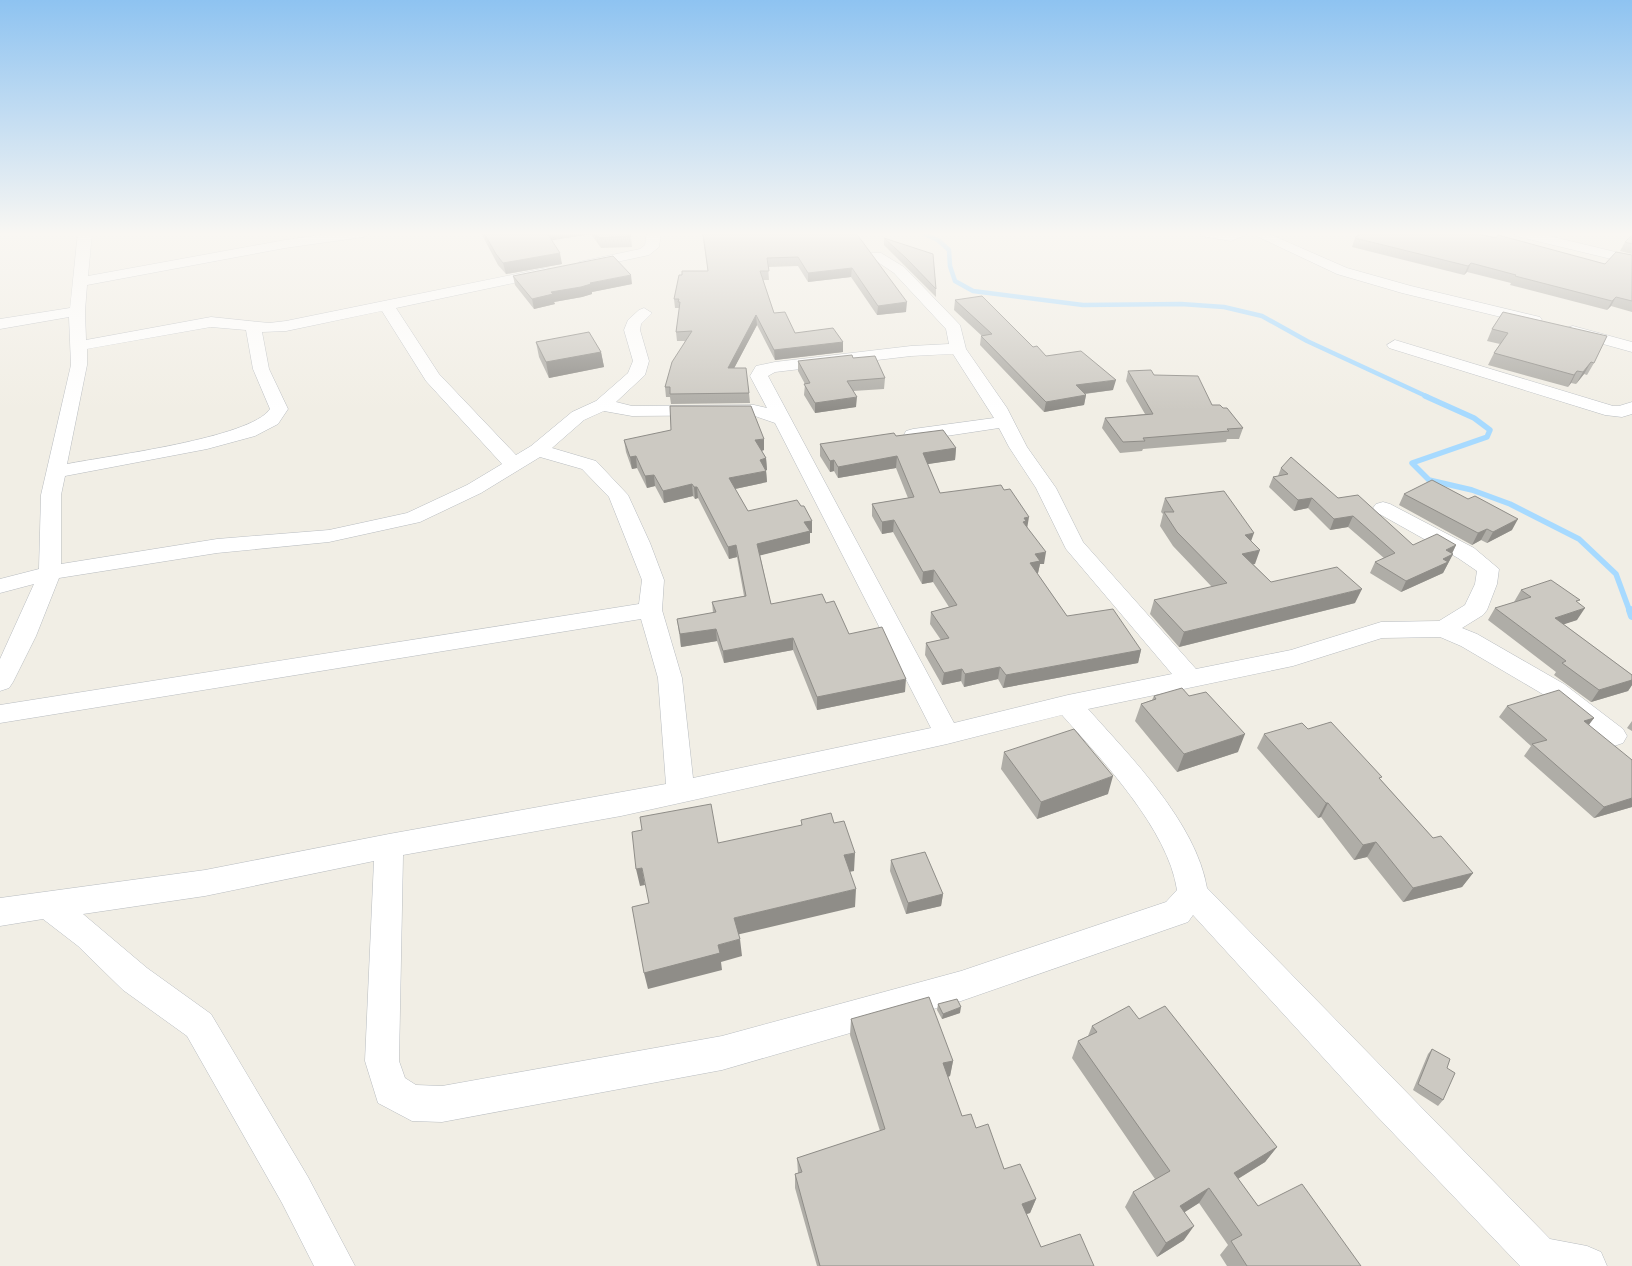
<svg xmlns="http://www.w3.org/2000/svg" width="1632" height="1266" font-family="Jost,sans-serif">
	<rect width="100%" height="100%" fill="#f1eee5"/>
	<g fill="none" stroke-linecap="round" stroke-linejoin="round">
		<!-- stream-far2 -->
		<path stroke="#a7daff" stroke-width="4.5" d="M922 233 938 240 949 250 950 266 955 281 973 291 1083 305 1181 304 1224 307 1262 316 1307 341 1428 397"/>
		<!-- stream-far1 -->
		<path stroke="#a7daff" stroke-width="5.5" d="M1425 396 1474 418 1490 430 1487 437 1412 463 1429 480 1472 490 1510 504 1579 539 1616 574 1630 612"/>
		<!-- stream -->
		<path stroke="#a7daff" stroke-width="8" d="M1630 610 1632 616"/>
		<defs>
			<path id="minor" d="M78 233H92L88 276 285 240 335 233H370L363 237 285 248 87 285 85 311 86 340 211 317 269 323 286 321 546 268 551 269 553 272 551 275 396 308 439 374 516 455 531 446 572 412 596 401 628 373 633 361 624 330 628 320 639 310 644 308 652 313 641 324 640 330 649 361 645 375 616 402 632 406 754 405 767 408 750 376 756 366 775 362 911 346 949 344 946 329 894 273 869 256 871 253H881L904 267 960 325 966 349 1007 408 1027 447 1056 488 1083 542 1196 669 1291 650 1381 622 1439 621 1465 605 1475 584 1477 571 1458 558 1376 512 1373 508 1376 504 1383 502 1390 504 1474 548 1499 569 1497 584 1487 610 1483 615 1462 628 1477 634 1564 684 1623 729 1627 736 1623 743 1614 746 1605 743 1546 696 1461 646 1440 637 1382 638 1293 666 1088 709C1131 757 1196 823 1207 888L1550 1239 1587 1246 1601 1252 1607 1266H1520L1372 1111 1193 915 1188 922 961 1001 722 1070 442 1122 412 1121 378 1103 365 1061 374 861 205 896 83 914 147 968 211 1014 308 1177 355 1266H314L282 1203 187 1036 123 990 78 946 43 919 0 926V898L205 870 389 834 666 784 658 678 641 619 0 723V705L639 604 642 580 609 497 582 469 540 457 481 493 420 522 329 542 217 553 59 578 36 636 13 682 9 688 0 691V659L34 584 0 593V579L39 569 41 495 71 365 69 317 0 329V319L70 308ZM382 311 426 381 502 464 467 485 407 513 329 530 217 539 61 564V495L65 476 207 449 255 436 278 424 288 409 269 369 262 332 286 331ZM211 327 246 330 253 369 270 409C251 438 107 456 67 464L87 365V349ZM953 354 994 418 913 429 906 431 904 435 906 439 913 441 999 428 1009 447 1036 488 1066 549 1172 674 1068 695 954 723 768 376 775 372 911 356ZM604 411 632 416 752 415 775 423 931 728 693 778 682 678 662 610 664 580 650 543 628 495 596 461 552 448 584 420ZM1062 715C1102 760 1168 829 1177 890L1166 902 961 971 722 1036 442 1086 416 1085 405 1078 399 1061 403 855 621 816 947 744Z
				M647 233H661L659 247 649 255 584 269 577 265 579 262 640 249 645 245Z
				M1200 233H1267L1347 268 1411 286 1540 317 1542 320 1534 325 1402 293 1337 274 1250 233 1231 241 1202 236Z
				M1514 233H1537L1632 256V264L1516 236Z
				M1573 326 1632 342V352L1567 334 1565 331 1567 328Z
				M1395 340 1613 406H1619L1632 402V414L1622 417 1605 415 1389 348 1387 345Z"/>
		</defs>
		<!-- minor casing -->
		<use href="#minor" stroke="#b8bcc0" stroke-width="1"/>
		<!-- minor -->
		<use href="#minor" fill="#fff" fill-rule="evenodd"/>
	</g>
	<!-- wall -->
	<path fill="#afada7" d="M481 233H629L631 236 632 247 601 248 591 234 551 240 562 264 506 274 498 265Z
		M702 233H856L906 312 877 315 851 277 808 282 798 266 768 267 769 280H763L774 313 795 333 843 342V352L775 360 757 325 734 368 749 393 750 403 671 404 670 397H666L665 387 685 341H677L676 332 679 312V308H675L674 299 708 271Z
		M1632 235V254L1620 251 1625 242Z
		M884 238 933 254 936 289V297L884 245Z
		M1355 238 1605 264 1632 255V312L1611 306 1607 310 1510 285 1511 283 1467 272 1464 275 1352 247Z
		M513 276 632 284 592 292V294L582 297 554 302 555 304 534 309 515 285Z
		M955 300 1033 347 1046 356 1113 390 1085 394 1086 395 1084 405 1044 412 980 345 981 336H982L954 310Z
		M1503 312 1594 363 1587 375 1584 374 1576 384 1571 383 1568 387 1488 365 1494 353 1500 344 1487 341 1492 329Z
		M536 342 601 352 604 367 549 378 539 357Z
		M798 361 885 378 884 389 853 391 856 407 815 413 804 395 805 384 798 371Z
		M1128 371 1154 375 1212 405 1223 408 1243 428 1239 439H1227L1226 442 1143 449 1142 451 1120 453 1102 428 1105 418 1145 414 1126 381Z
		M896 436 956 448 955 460 927 464 940 493 1027 527 1044 564H1040L1038 573H1037L1067 616 1141 650 1138 663 1003 688 998 679 964 687 961 681 942 685 925 655 926 643 941 640 930 624 931 612 949 607 933 582 922 584 893 532 882 534 872 516V504L908 498 896 468 838 478 834 471 830 472 820 456V444Z
		M624 440 764 450 762 451 766 458 767 470H766L767 482 735 489 748 511 812 521V533H810V543L760 555 771 604 826 603 849 634 905 692 817 710 793 650 724 663 717 641 681 647 677 619 713 613 712 602 744 596 737 557 729 559 698 498 695 499 693 496 664 503 655 486 647 488 637 468 632 469 626 452Z
		M1281 468 1338 498 1413 545H1456L1452 554H1453L1443 573 1401 592 1370 573 1375 562 1384 558 1348 527 1330 530 1308 508 1294 511 1269 487 1273 477 1278 476Z
		M1404 494 1512 530 1487 543 1481 540 1472 545 1399 505Z
		M1165 498 1251 541 1255 564H1253L1271 582 1355 603 1179 647 1150 614 1154 600 1212 587 1173 546 1160 526 1163 514 1161 512Z
		M1521 590 1578 603 1577 620 1563 624 1632 675V685L1628 691 1591 702 1554 675 1556 672 1488 620 1495 608 1515 602H1514Z
		M1154 696H1189L1238 752 1177 772 1135 721 1141 704 1152 700Z
		M1507 706 1594 718 1589 724 1632 807 1594 818 1524 756 1531 746 1499 717Z
		M1632 721V731L1627 728Z
		M1308 729 1381 780 1433 838 1473 873 1462 887 1403 902 1367 857 1354 860 1321 817 1318 818 1257 748 1264 734Z
		M1004 752 1108 794 1037 819 1001 769Z
		M891 860 943 894 941 906 906 914 890 871Z
		M938 1004 960 1013 942 1019 937 1010Z
		M851 1019 953 1061 950 1076 948 1077 962 1116 976 1128 1004 1169 1036 1199 1030 1213 1026 1214 1041 1247 1094 1266H817L795 1188V1174L798 1173 797 1158 880 1131 850 1035Z
		M1139 1019 1277 1147 1265 1162 1238 1179 1258 1206 1361 1266H1227L1220 1255 1228 1245 1199 1203 1184 1212V1240L1157 1257 1125 1207 1133 1192 1155 1179 1072 1058 1078 1041 1088 1036 1092 1026Z
		M1432 1049 1447 1068 1443 1100 1438 1106 1413 1090 1428 1054Z"/>
	<!-- shaded-wall -->
	<path fill="#8f8d88" d="M545 233H591V234L547 241Z
		M560 253 562 264 506 274 503 263Z
		M1471 263 1467 272 1464 275 1468 266Z
		M852 268 851 277 808 282V273Z
		M631 275 632 284 592 292V294L582 297 554 302 555 304 534 309 532 299 551 292 590 283Z
		M1616 297 1611 306 1607 310 1612 301Z
		M907 302 906 312 877 315 878 306Z
		M756 315 757 325 729 378 728 368Z
		M843 342V352L775 360 774 350Z
		M601 352 604 367 549 378 546 362Z
		M1591 362 1584 374 1576 384 1583 372Z
		M1577 371 1571 383 1568 387 1574 375Z
		M1116 380 1113 390 1074 395 1076 385Z
		M1086 395 1084 405 1044 412 1046 402Z
		M857 397 856 407 815 413V403Z
		M764 439V450L756 452 755 440Z
		M956 448 955 460 922 465 923 453Z
		M636 456 637 468 632 469 630 457Z
		M897 456 896 468 838 478V467Z
		M766 458 767 470 760 471V460Z
		M834 460V471L830 472V461Z
		M766 471 767 482 730 490 729 478Z
		M654 475 655 486 647 488 645 476Z
		M692 484 693 496 664 503 663 491Z
		M694 487H697L698 498 695 499Z
		M1312 498 1308 508 1294 511 1298 500Z
		M1353 516 1348 527 1330 530 1334 519Z
		M1029 517 1027 529 1023 522 1024 518Z
		M1518 519 1512 530 1487 543 1493 532Z
		M894 520 893 532 882 534V522Z
		M812 521V533H810V543L758 556 757 544 804 522Z
		M1487 529 1481 540 1472 545 1478 533Z
		M1254 533 1249 547 1245 535Z
		M736 545 737 557 729 559 728 547Z
		M1456 545 1451 555 1453 554 1443 573 1401 592 1406 581 1446 550Z
		M1260 550 1255 564 1237 568 1242 554Z
		M1046 552 1044 564H1040L1038 573 1028 575 1030 563 1035 554Z
		M934 570 933 582 922 584 923 572Z
		M1362 589 1355 603 1179 647 1184 632Z
		M1585 608 1577 620 1547 630 1555 618Z
		M716 629 717 641 681 647 680 634Z
		M793 638V650L724 663 723 651Z
		M1141 650 1138 663 1003 688 1006 675Z
		M1000 667 998 679 964 687 965 674Z
		M962 669 961 681 942 685 944 673Z
		M906 679 905 692 817 710V697Z
		M1632 680V685L1628 691 1591 702 1599 690Z
		M1594 718 1585 730 1584 721Z
		M1245 734 1238 752 1177 772 1184 754Z
		M1113 776 1108 794 1037 819 1041 802Z
		M1632 798V807L1594 818 1604 807Z
		M1326 803H1328L1321 817 1318 818Z
		M1376 842 1367 857 1354 860 1363 845Z
		M855 853 854 871 844 873V855Z
		M642 868 645 885 640 886 636 869Z
		M1473 873 1462 887 1403 902 1413 888Z
		M856 889 855 907 736 935 734 918Z
		M943 894 941 906 906 914 908 903Z
		M740 939 742 956 721 962 722 970 648 989 644 973 718 945Z
		M961 1007 960 1013 942 1019 943 1014Z
		M953 1061 950 1076 940 1079 943 1063Z
		M1277 1147 1265 1162 1223 1188 1234 1173Z
		M1209 1188 1199 1203 1171 1221 1180 1206Z
		M1036 1199 1030 1213 1017 1217 1022 1204Z
		M1194 1226 1184 1240 1157 1257 1166 1243Z"/>
	<!-- building -->
	<path fill="#ccc9c2" stroke="#8f8d88" d="M484 233H547L560 253 503 263 496 254Z
		M596 233H629L631 236 599 238Z
		M703 233H856L907 302 878 306 852 268 808 273 798 257 767 258 769 271H760L774 313 785 312 795 333 833 328 843 342 774 350 756 315 728 368H746L749 393 670 394V387H665L672 362 692 331 676 332 680 302H678L679 299H674L679 275H682V271H708Z
		M1361 233H1473L1496 238 1498 235 1605 264 1616 252 1632 255V301L1616 297 1612 301 1515 276 1516 275 1471 263 1468 266 1355 238Z
		M1632 235V244L1625 242Z
		M884 238 933 254 936 289 906 258Z
		M613 256 631 275 590 283 591 284 581 287 551 292 553 294 532 299 513 276Z
		M982 296 1033 347 1037 346 1046 356 1081 351 1116 380 1076 385 1086 395 1046 402 981 336 992 334 955 300Z
		M1503 312 1607 336 1594 363 1591 362 1583 372 1577 371 1574 375 1494 353 1508 333 1492 329Z
		M589 332 601 352 546 362 536 342Z
		M852 355 853 358 875 356 885 378 847 381 857 397 815 403 804 384 810 383 798 361Z
		M1151 370 1154 375 1198 376 1212 405H1220L1223 408H1227L1243 428 1227 429 1229 431 1143 438 1145 441 1123 442 1105 418 1153 414 1128 371Z
		M670 406H751L764 439 755 440 766 458 760 460 766 471 729 478 748 511 797 500 801 506H804L812 521 804 522 810 531 757 544 771 604 822 594 826 603 834 601 849 634 882 627 906 679 817 697 793 638 723 651 716 629 680 634 677 619 716 612 712 602 746 596 736 545 728 547 697 487H694L692 484 663 491 654 475 645 476 636 456 630 457 624 440 671 430Z
		M943 430 956 448 923 453 940 493 1001 485 1004 490 1010 489 1029 517 1024 518 1026 521 1023 522 1046 552 1035 554 1040 561 1030 563 1067 616 1113 609 1141 650 1006 675 1000 667 965 674 962 669 944 673 926 643 949 638 931 612 957 605 934 570 923 572 894 520 882 522 872 504 914 497 897 456 838 467 834 460 830 461 820 444 894 433 896 436Z
		M1291 457 1338 498 1358 495 1413 545 1437 534 1456 545 1446 550 1453 554 1443 559 1448 562 1406 581 1375 562 1395 553 1353 516 1334 519 1312 498 1298 500 1273 477 1288 474 1281 468Z
		M1432 480 1468 499 1475 496 1518 519 1493 532 1487 529 1478 533 1404 494Z
		M1224 491 1254 533 1245 535 1260 550 1242 554 1271 582 1337 567 1362 589 1184 632 1154 600 1227 583 1177 532 1164 512H1174L1165 498Z
		M1551 580 1580 600 1576 601 1585 608 1555 618 1632 675V680L1599 690 1562 663 1566 661 1495 608 1531 597 1521 590Z
		M1182 688 1189 696 1206 692 1245 734 1184 754 1141 704 1156 699 1154 696Z
		M1559 690 1594 718 1584 721 1632 760V798L1604 807 1532 744 1547 740 1507 706Z
		M1331 722 1382 777 1379 778 1433 838 1441 836 1473 873 1413 888 1376 842 1363 845 1328 803H1326L1264 734 1302 723 1308 729Z
		M1074 729 1113 776 1041 802 1004 752Z
		M711 804 718 843 802 825 801 820 831 813 834 823 844 821 855 853 844 855 856 889 734 918 740 939 718 945 720 953 644 973 632 907 649 903 642 868 636 869 632 832 642 830 640 817Z
		M925 852 943 894 908 903 891 860Z
		M929 997 953 1061 943 1063 962 1116 971 1114 976 1128 988 1124 1004 1169 1020 1164 1036 1199 1022 1204 1041 1247 1080 1234 1094 1266H820L795 1174 802 1172 797 1158 885 1129 851 1019Z
		M957 999 961 1007 943 1014 938 1004Z
		M1129 1006 1139 1019 1165 1006 1277 1147 1234 1173 1258 1206 1302 1184 1361 1266H1247L1231 1241 1242 1235 1209 1188 1180 1206 1194 1226 1166 1243 1133 1192 1170 1171 1078 1041 1097 1032 1092 1026Z
		M1432 1049 1450 1059 1447 1068 1455 1073 1443 1100 1418 1084Z"/>
	<!-- sky -->
	<linearGradient id="sky" x2="0" y2="1"><stop stop-color="#8ec3f1"/><stop offset="0.57" stop-color="#f9f7f3"/><stop offset="1" stop-color="#f9f7f3" stop-opacity="0"/></linearGradient>
	<rect width="1632" height="410" fill="url(#sky)"/>
</svg>
